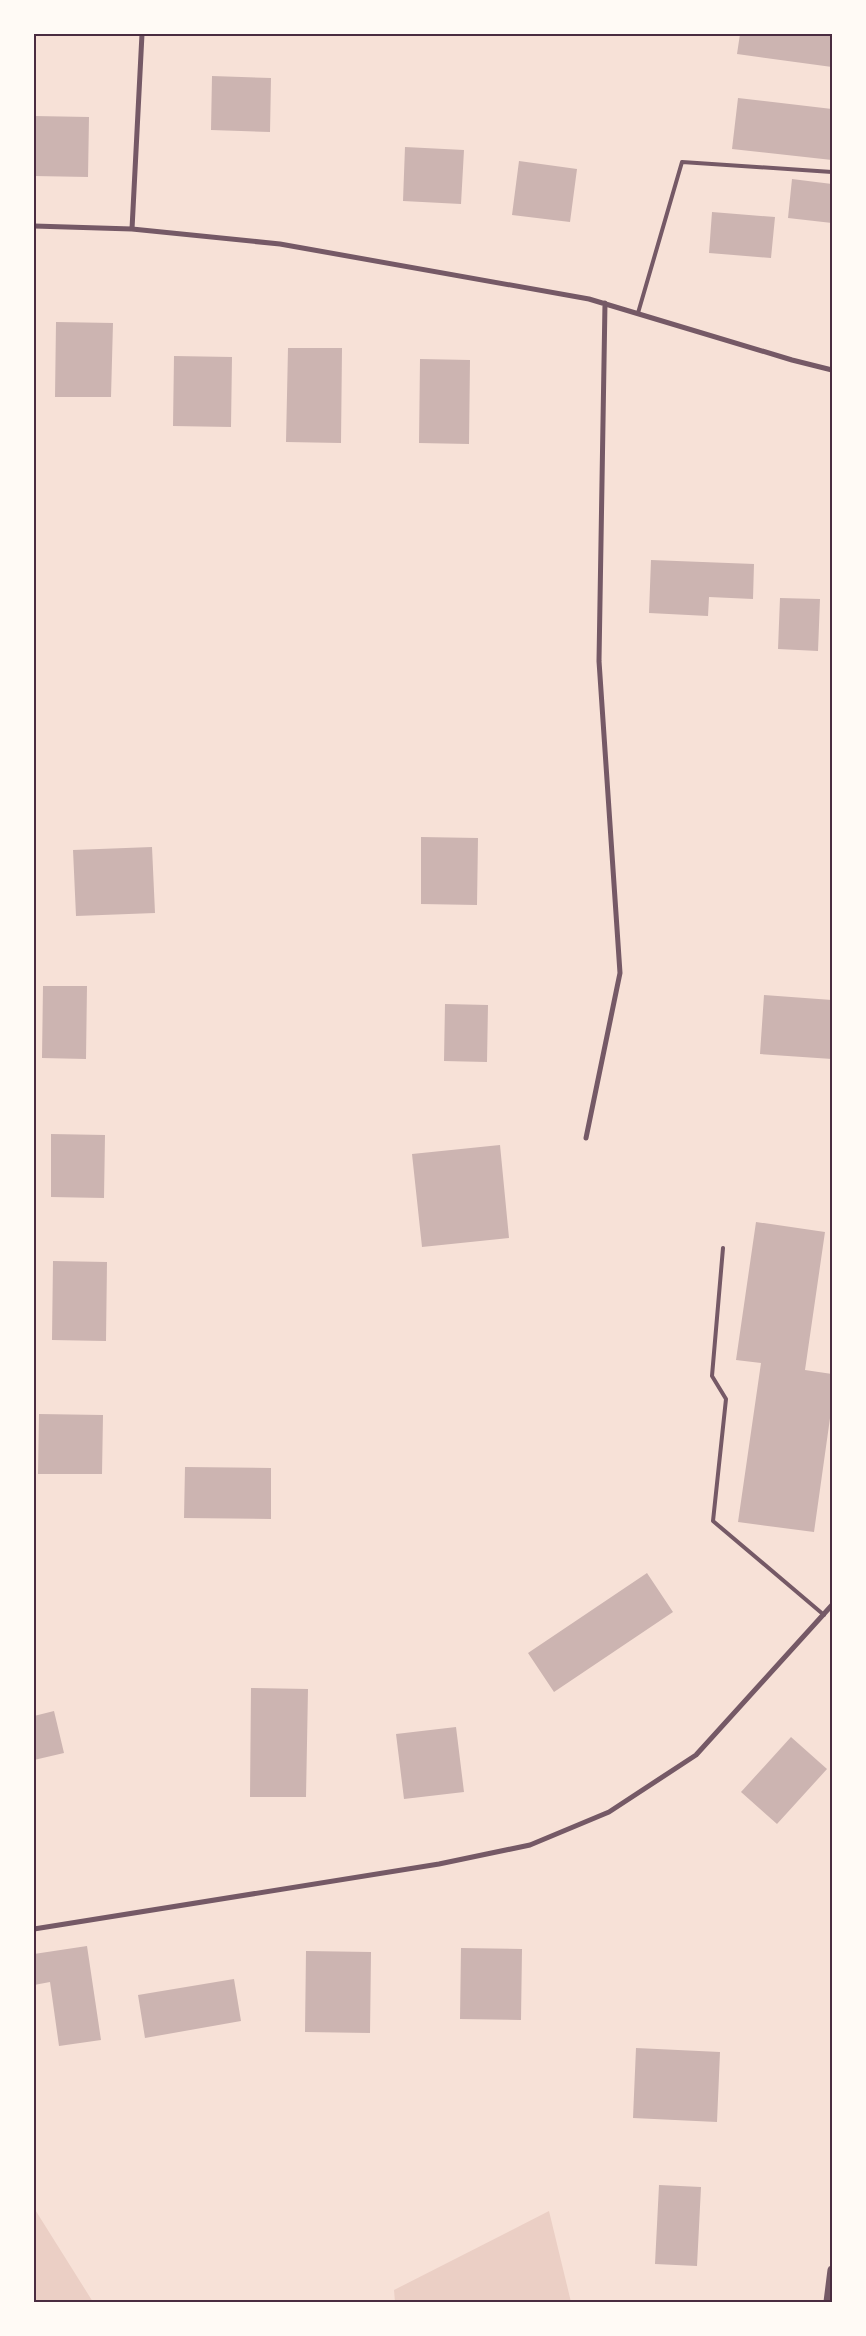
<svg xmlns="http://www.w3.org/2000/svg" width="866" height="2336" font-family="Inter,sans-serif">
	<rect width="100%" height="100%" fill="#f7e1d7"/>
	<!-- green -->
	<path fill="#ebcfc5" d="M34 2208 93 2302H34Z
		M549 2211 571 2302H395L394 2290Z"/>
	<!-- building -->
	<path fill="#ccb4b1" d="M740 34H832V67L737 54Z
		M212 76 271 78 270 132 211 130Z
		M738 98 832 109V160L732 149Z
		M34 116 89 117 88 177 34 176Z
		M405 147 464 150 461 204 403 201Z
		M519 161 577 169 570 222 512 215Z
		M792 179 832 184V223L788 218Z
		M712 212 775 217 771 258 709 253Z
		M56 322 113 323 111 397H55Z
		M288 348H342L341 443 286 442Z
		M174 356 232 357 231 427 173 426Z
		M420 359 470 360 469 444 419 443Z
		M651 560 754 564 753 599 709 597 708 616 649 613Z
		M780 598 820 599 818 651 778 649Z
		M421 837 478 838 477 905 421 904Z
		M152 847 155 913 76 916 73 850Z
		M43 986H87L86 1059 42 1058Z
		M764 995 832 1000V1059L760 1054Z
		M445 1004 488 1005 487 1062 444 1061Z
		M51 1134 105 1135 104 1198 51 1197Z
		M500 1145 509 1238 422 1247 412 1154Z
		M756 1222 825 1232 805 1370 832 1374V1404L814 1532 738 1522 761 1363 736 1360Z
		M53 1261 107 1262 106 1341 52 1340Z
		M39 1414 103 1415 102 1474H38Z
		M185 1467 271 1468V1519L184 1518Z
		M647 1573 673 1612 554 1692 528 1653Z
		M251 1688 308 1689 306 1797H250Z
		M54 1711 64 1753 34 1760V1716Z
		M456 1727 464 1792 404 1799 396 1734Z
		M791 1737 827 1769 777 1824 741 1792Z
		M87 1946 101 2040 59 2046 50 1982 34 1985V1954Z
		M461 1948 522 1949 521 2020 460 2019Z
		M306 1951 371 1952 370 2033 305 2032Z
		M234 1979 241 2021 145 2038 138 1995Z
		M636 2048 720 2052 717 2122 633 2118Z
		M659 2185 701 2187 697 2266 655 2264Z"/>
	<g fill="none" stroke-linecap="round" stroke-linejoin="round">
		<!-- service -->
		<path stroke="#755966" stroke-width="4" d="M638 313 682 162 832 172
			M723 1248 712 1376 726 1399 713 1521 824 1615"/>
		<!-- minor -->
		<path stroke="#755966" stroke-width="5" d="M34 226 132 229 280 244 589 299 792 360 832 370
			M132 229 142 34
			M586 1138 620 973 599 661 605 303
			M34 1929 439 1864 530 1845 609 1812 696 1755 832 1605"/>
		<!-- tertiary -->
		<path stroke="#755966" stroke-width="9" d="M828 2302 832 2270"/>
	</g>
	<!-- border -->
	<rect width="866" height="2336" fill="none" stroke="#fffaf5" stroke-width="70"/>
	<rect x="35" y="35" width="796" height="2266" fill="none" stroke="#4a2c40" stroke-width="2"/>
</svg>
